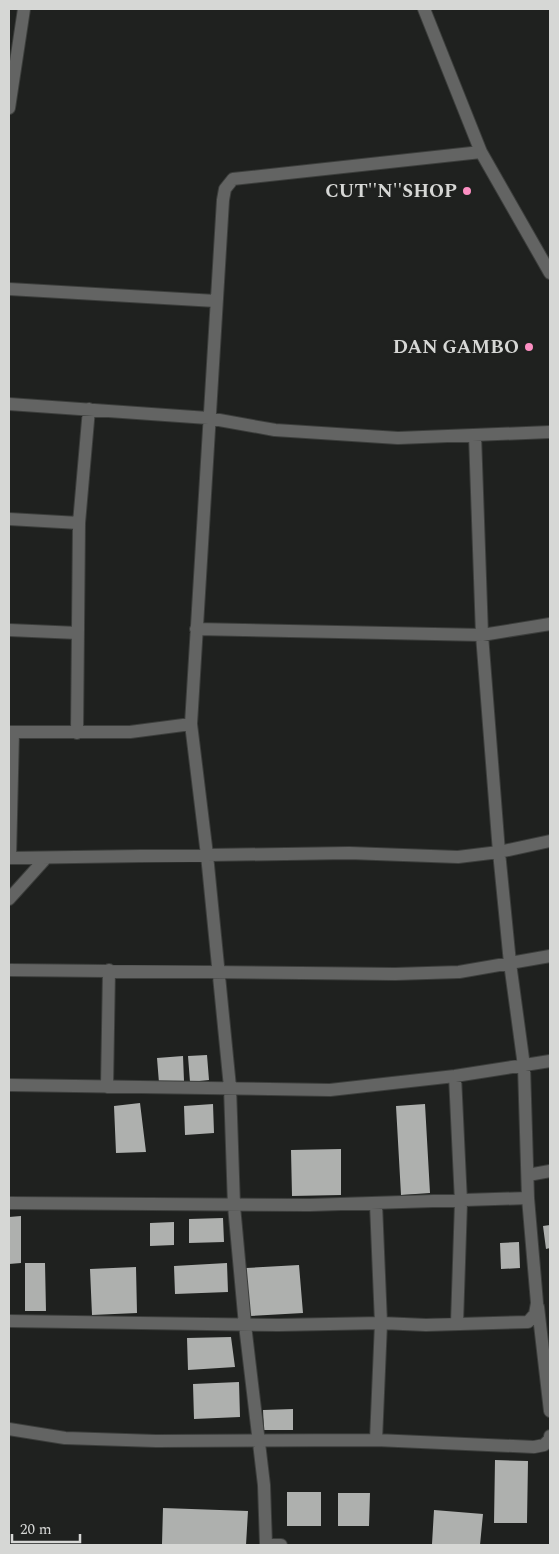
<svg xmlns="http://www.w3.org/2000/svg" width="559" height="1554" font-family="Spectral,serif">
	<rect width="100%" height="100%" fill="#1f211f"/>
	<!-- building -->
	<path fill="#aeb0ae" d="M207 1055 209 1080 190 1082 188 1056Z
		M183 1056 184 1081 159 1083 157 1058Z
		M140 1103 146 1152 116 1153 114 1106Z
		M213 1104 214 1133 185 1135 184 1106Z
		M425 1104 430 1193 401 1195 396 1106Z
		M341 1149V1195L292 1196 291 1150Z
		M21 1216V1263L9 1264V1217Z
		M223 1218 224 1242 189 1243V1219Z
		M174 1222V1245L150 1246V1223Z
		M550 1225V1248L546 1249 543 1226Z
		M519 1242 520 1268 501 1269 500 1243Z
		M25 1263H45L46 1311H25Z
		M227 1263 228 1292 175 1294 174 1266Z
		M299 1265 303 1313 250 1316 246 1268Z
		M136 1267 137 1313 92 1315 90 1269Z
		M231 1337 235 1367 188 1370 187 1338Z
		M239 1382 240 1417 194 1419 193 1384Z
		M293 1409V1430H264L263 1410Z
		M495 1460 528 1461 527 1523H494Z
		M287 1492H321V1526H287Z
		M338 1493H370L369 1526H338Z
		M163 1508 248 1511 246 1545 162 1544Z
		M434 1510 483 1514 480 1545 432 1544Z"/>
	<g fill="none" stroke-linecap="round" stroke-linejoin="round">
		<defs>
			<path id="minor" d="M424 9 481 152 550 273
				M9 108 24 9
				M9 289 216 301
				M9 404 208 418 275 430 398 438 550 432
				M9 519 79 523
				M196 629 482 635 550 624
				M9 630 78 633
				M9 732H130L191 724
				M77 733 79 523 89 409
				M9 858 349 853 458 857 499 852 550 841
				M10 858 13 732
				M9 899 46 858
				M9 970 395 974 459 972 550 956
				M455 1076 461 1202 457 1323
				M9 1085 330 1090 455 1076 550 1061
				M107 1087 109 970
				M528 1175 550 1171
				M9 1203 310 1205 528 1198
				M538 1307 550 1411
				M9 1321 278 1325 381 1323 426 1325 528 1322 535 1314 537 1303 528 1198 524 1066 510 963 499 852 482 635 475 435
				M9 1429 65 1438 156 1441 376 1440 534 1447 544 1445 550 1439V1436
				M376 1440 381 1323 376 1204
				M266 1545 264 1485 245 1325 234 1206 230 1087 207 855 191 724 223 200 225 189 233 179 481 152
				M266 1545H281"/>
		</defs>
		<!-- minor casing -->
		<use href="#minor" stroke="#3c3e3c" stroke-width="14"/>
		<!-- minor -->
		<use href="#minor" stroke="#636463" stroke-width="12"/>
	</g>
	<!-- markers -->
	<g fill="#fc8fc2" stroke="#1f211f" stroke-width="2">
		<circle cx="467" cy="191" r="5"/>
		<circle cx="529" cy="347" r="5"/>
	</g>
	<g text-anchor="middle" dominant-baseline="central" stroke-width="5" stroke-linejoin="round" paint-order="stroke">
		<!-- poi labels -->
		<g font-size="19" font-weight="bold" fill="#d6d7d5" stroke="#1f211f" text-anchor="end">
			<text x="457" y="191">CUT''N''SHOP</text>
			<text x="519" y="347">DAN GAMBO</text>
		</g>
	</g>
	<!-- border -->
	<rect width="559" height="1554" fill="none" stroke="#d6d7d5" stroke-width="20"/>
	<!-- scale -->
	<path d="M12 1534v8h68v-8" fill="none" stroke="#d6d7d5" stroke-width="2.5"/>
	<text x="20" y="1534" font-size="15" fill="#d6d7d5" stroke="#1f211f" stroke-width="4" paint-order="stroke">20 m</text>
</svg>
